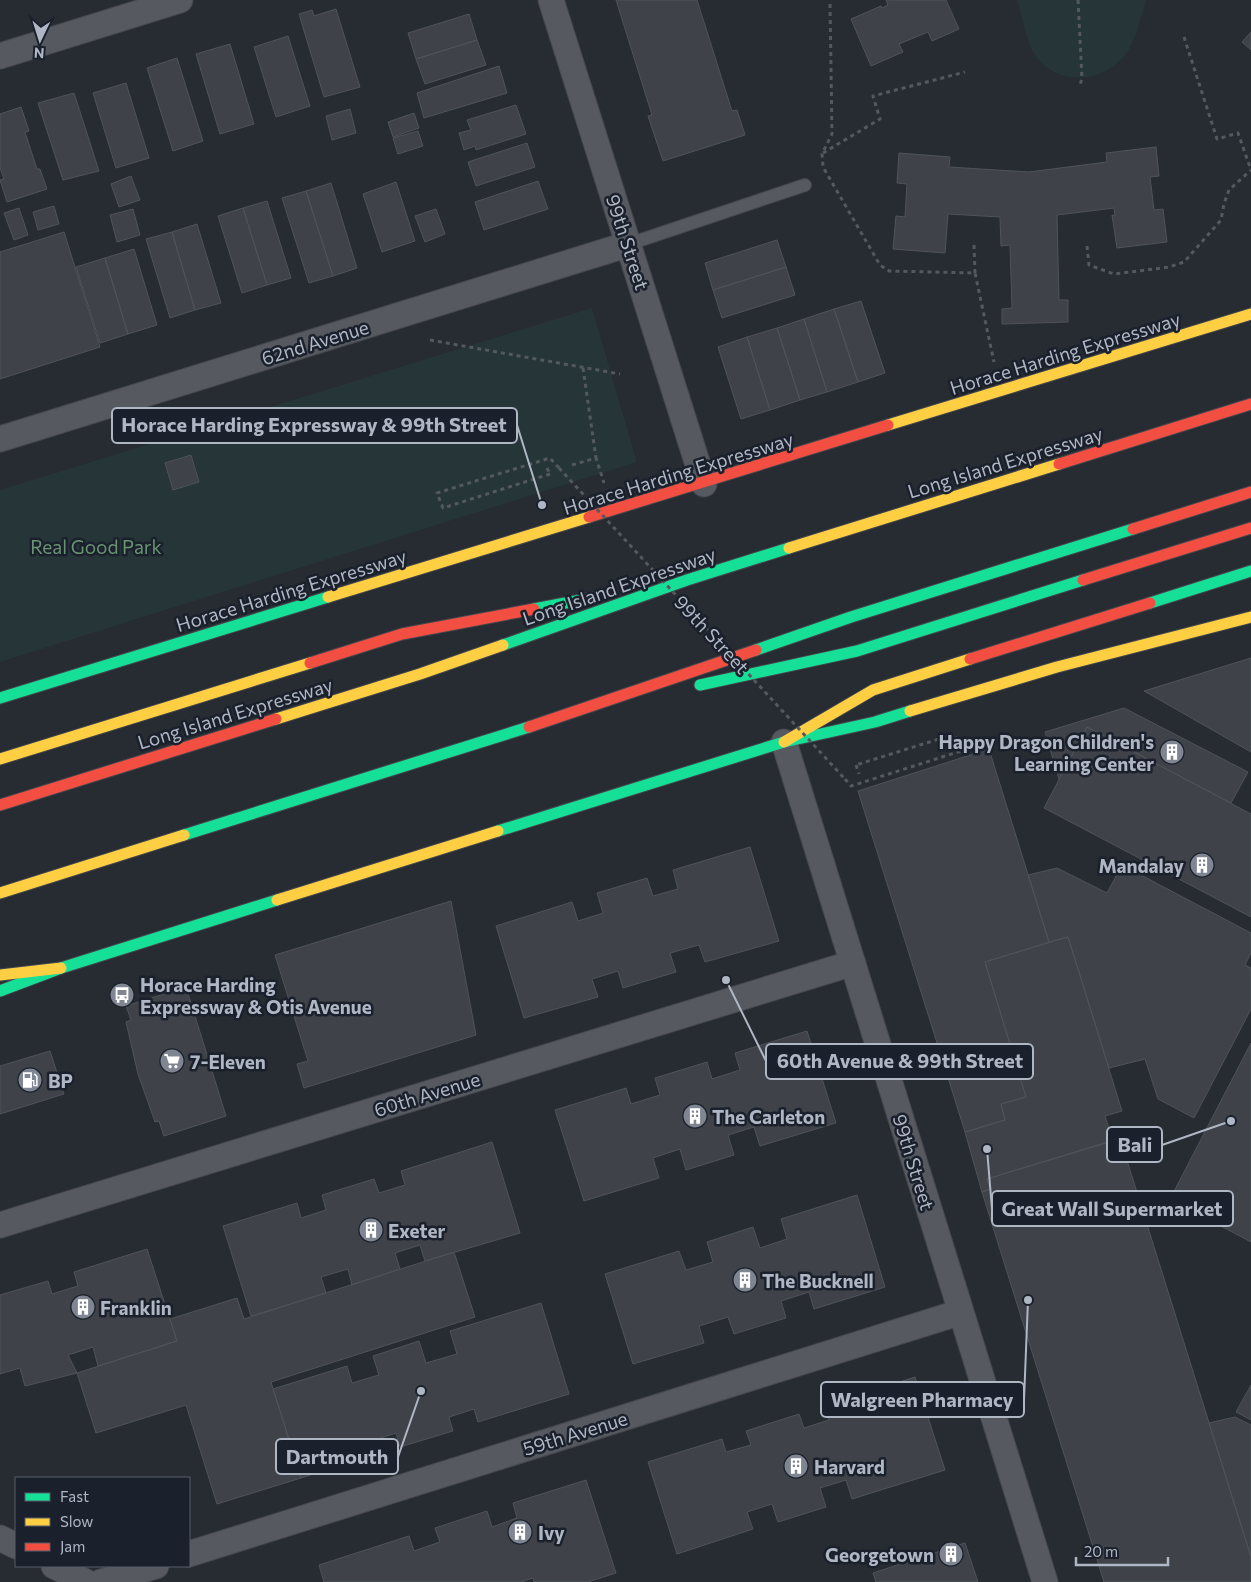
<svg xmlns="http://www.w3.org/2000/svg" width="1251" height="1582" font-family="Commissioner,sans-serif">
	<rect width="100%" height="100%" fill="#272b32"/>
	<!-- green -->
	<path fill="#253538" d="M1017 0H1146C1141 16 1137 37 1128 51 1108 82 1060 88 1037 58 1027 45 1022 16 1017 0Z
		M592 308 637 462 0 662V490Z"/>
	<!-- building -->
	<path fill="#3f4248" stroke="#4f535a" d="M616 0H697L732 111 737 110 745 135 663 161 648 116 652 115Z
		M886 0H946L959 29 932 41 928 32 899 44 903 52 871 66 851 19 881 6 882 8 888 5Z
		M336 9 360 87 324 97 299 14 312 10 314 16Z
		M469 14 477 40 416 59 408 33Z
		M1251 32V50L1242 42Z
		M288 36 310 106 276 117 254 47Z
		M477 40 486 65 425 84 416 59Z
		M230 44 254 124 220 134 196 54Z
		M177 58 203 141 173 151 147 68Z
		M499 66 507 93 424 118 417 93Z
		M126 83 149 158 116 168 93 93Z
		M74 93 99 171 63 180 38 103Z
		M516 105 526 134 476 150 475 146 464 150 459 133 471 130 467 120Z
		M21 107 29 131 25 132 37 169H40L47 189 7 202 0 180 4 179 0 168V114Z
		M350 109 356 133 332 140 326 116Z
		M414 113 419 128 393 137 388 122Z
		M418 131 423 146 398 154 393 138Z
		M527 143 535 167 476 186 468 162Z
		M1156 147 1159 176 1150 177 1154 210 1163 209 1167 242 1117 248 1112 215 1115 216 1114 208 1057 215 1059 300H1068V322L1002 324V309L1012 308 1010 245 1001 246 1000 217 948 214 945 253 893 249 896 216 905 217 907 184 897 183 899 153 950 157 949 167 1029 172 1107 162 1106 153Z
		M131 176 140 200 119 207 111 184Z
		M538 181 548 209 484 230 475 202Z
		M396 182 415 241 382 252 363 194Z
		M331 183 357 268 333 276 306 191Z
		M306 191 333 276 309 283 282 198Z
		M267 201 291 278 267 285 243 208Z
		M54 206 59 224 38 230 33 212Z
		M19 208 28 235 14 240 4 213Z
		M243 208 267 285 242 293 218 216Z
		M133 209 140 235 117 242 110 215Z
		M436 209 445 234 425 242 415 216Z
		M197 224 221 303 195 310 172 232Z
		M64 232 100 347 0 379V252Z
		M172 232 195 310 170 318 146 239Z
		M777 240 786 267 713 290 705 263Z
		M134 249 157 325 128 334 105 258Z
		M105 258 128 334 100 343 76 267Z
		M786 267 795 295 722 318 713 290Z
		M861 301 885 373 858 382 834 309Z
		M834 309 858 382 827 392 804 319Z
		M804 319 827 392 800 400 777 328Z
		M777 328 800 400 770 410 747 337Z
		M747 337 770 410 741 419 718 347Z
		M191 455 199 482 173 490 165 463Z
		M1251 658V752L1144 691Z
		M1124 708 1248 772 1231 803 1087 727 1059 779 1045 732Z
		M1087 727 1251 814V917L1044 808Z
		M989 749 1049 942 985 962 1026 1097 1001 1104 1005 1120 965 1132 858 791Z
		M750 847 779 941 705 962 699 945 670 953 676 972 623 988 618 971 592 979 598 997 524 1018 496 926 572 902 578 921 603 913 597 893 647 878 653 896 678 889 673 870Z
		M1122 865 1251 933V953L1245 965 1251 968V1009L1194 1118 1158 1099 1145 1059 1109 1068 1068 937 1049 942 1028 875 1057 868 1107 893Z
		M451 901 476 1035 304 1088 297 1064 308 1061 275 955Z
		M1068 937 1122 1111 1105 1116 1113 1141 987 1179 990 1189 982 1192 965 1132 1005 1120 1001 1104 1026 1097 985 962Z
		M186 987 226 1116 164 1136 159 1121 155 1122 138 1074 126 1022 131 1020 126 1006Z
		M807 1031 836 1123 760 1146 754 1127 728 1135 734 1155 686 1170 680 1149 653 1158 659 1178 584 1201 555 1110 626 1088 631 1104 660 1095 655 1078 707 1062 712 1079 740 1070 735 1053Z
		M1251 1043V1242L1170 1199Z
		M50 1051 64 1094 0 1114V1066Z
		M1120 1138 1251 1557V1582H1104L982 1192 990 1189 987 1179Z
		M492 1142 520 1233 425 1261 420 1245 395 1253 400 1269 352 1285 348 1269 321 1277 326 1293 251 1316 223 1226 297 1203 301 1218 326 1210 322 1195 374 1179 379 1193 405 1185 401 1171Z
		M857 1195 885 1287 814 1309 809 1292 781 1301 786 1318 734 1334 728 1317 699 1326 704 1343 633 1364 605 1274 679 1251 686 1270 713 1262 707 1242 753 1227 760 1248 787 1239 781 1219Z
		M147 1249 177 1341 98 1366 93 1347 68 1355 77 1373 25 1386 20 1368 0 1374V1295L48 1281 52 1294 78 1286 74 1272Z
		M454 1252 475 1317 271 1382 301 1478 217 1504 186 1405 96 1433 77 1373 177 1341 170 1319 237 1298 244 1319Z
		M541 1303 569 1394 478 1422 474 1409 449 1417 453 1431 400 1447 396 1433 371 1441 375 1455 301 1478 273 1389 347 1366 352 1383 379 1375 373 1356 419 1341 426 1363 457 1354 450 1331Z
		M915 1377 945 1470 852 1499 846 1480 820 1488 826 1507 778 1522 772 1504 747 1512 753 1529 677 1554 648 1462 722 1439 726 1452 751 1445 746 1431 799 1414 804 1428 829 1420 825 1406Z
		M1251 1385V1420L1236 1412Z
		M1235 1417 1251 1425V1557L1209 1423Z
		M586 1480 616 1573 588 1582H534L533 1578 521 1582H324L319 1565 409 1536 414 1551 440 1542 435 1528 487 1511 492 1527 517 1518 513 1503Z
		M965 1543 978 1582H876L873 1573Z"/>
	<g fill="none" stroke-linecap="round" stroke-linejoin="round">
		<defs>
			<path id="lane" d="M629 244 805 185"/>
			<path id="street" d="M551 0 704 484
				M0 56 180 0
				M0 439 629 244
				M784 742 1045 1582
				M0 1225 853 963
				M0 1538 16 1546
				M189 1554 961 1312
				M54 1566 86 1582
				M101 1582 156 1566"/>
			<path id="fast" d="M1150 603 1251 571
				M534 609 597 597
				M503 645 687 580 789 548
				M756 650 851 617 1133 529
				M700 685 857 651 1083 580
				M0 698 328 597
				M498 831 784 742 875 722 910 711
				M184 835 529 727
				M0 991 61 968 277 900"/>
			<path id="slow" d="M888 425 1251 314
				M789 548 1059 464
				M328 597 589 517
				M910 711 1057 667 1251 617
				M276 719 420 674 503 645
				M784 742 873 690 970 659
				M0 759 310 663
				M0 893 184 835
				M277 900 498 831
				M0 975 61 968"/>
			<path id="jam" d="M1059 464 1251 404
				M589 517 888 425
				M1133 529 1251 492
				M1083 580 1251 528
				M970 659 1150 603
				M310 663 402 634 534 609
				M529 727 756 650
				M0 805 276 719"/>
		</defs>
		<!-- lane casing -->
		<use href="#lane" stroke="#44474d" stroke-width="14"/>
		<!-- street casing -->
		<use href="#street" stroke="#44474d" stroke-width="27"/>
		<!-- fast casing -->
		<use href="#fast" stroke="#44474d" stroke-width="13"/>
		<!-- slow casing -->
		<use href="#slow" stroke="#44474d" stroke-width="13"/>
		<!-- jam casing -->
		<use href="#jam" stroke="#44474d" stroke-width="13"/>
		<!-- path -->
		<path stroke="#54595e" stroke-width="3" stroke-dasharray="4 4" stroke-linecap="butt" d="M1078 0 1082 78 1080 85
			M830 4 832 134 822 154 823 167 880 265 889 271 975 273 994 362
			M1184 37 1217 139 1238 133 1251 170
			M823 153 880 119 873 96 965 72
			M974 245 975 273
			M1087 246 1089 265 1114 274 1169 267 1184 262 1221 220 1224 204 1229 190 1251 170
			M430 340 620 374
			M583 368 596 458
			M572 465 596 458 604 483
			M550 474 443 508 437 493 550 458 559 468
			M845 779 851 786 961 751 955 734 856 765"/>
		<!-- lane -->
		<use href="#lane" stroke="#565960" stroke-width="12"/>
		<!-- street -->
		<use href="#street" stroke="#565960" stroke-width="25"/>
		<!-- fast -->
		<use href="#fast" stroke="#16e098" stroke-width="11"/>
		<!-- slow -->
		<use href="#slow" stroke="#ffcf43" stroke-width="11"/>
		<!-- jam -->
		<use href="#jam" stroke="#f24e42" stroke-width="11"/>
		<!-- path-bridge -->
		<path stroke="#54595e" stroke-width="3" stroke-dasharray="4 4" stroke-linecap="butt" d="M547 468 550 474
			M559 468 845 779
			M856 765 859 774"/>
	</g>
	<!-- icons -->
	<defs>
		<symbol id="building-disc" viewBox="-11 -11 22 22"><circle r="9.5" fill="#808691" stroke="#1b212c"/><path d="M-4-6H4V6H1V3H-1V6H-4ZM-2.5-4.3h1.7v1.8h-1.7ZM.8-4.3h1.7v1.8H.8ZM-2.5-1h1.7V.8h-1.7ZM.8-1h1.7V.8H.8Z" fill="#fff"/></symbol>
		<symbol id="bus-disc" viewBox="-11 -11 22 22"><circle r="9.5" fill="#808691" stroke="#1b212c"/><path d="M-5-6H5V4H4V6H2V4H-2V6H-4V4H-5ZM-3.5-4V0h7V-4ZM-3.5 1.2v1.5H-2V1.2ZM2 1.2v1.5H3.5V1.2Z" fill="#fff"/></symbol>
		<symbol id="supermarket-disc" viewBox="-11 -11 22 22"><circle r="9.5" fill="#808691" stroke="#1b212c"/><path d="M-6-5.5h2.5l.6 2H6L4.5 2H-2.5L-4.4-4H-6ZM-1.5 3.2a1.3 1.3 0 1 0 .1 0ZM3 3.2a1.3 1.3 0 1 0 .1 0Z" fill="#fff"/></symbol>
		<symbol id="fuel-disc" viewBox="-11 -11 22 22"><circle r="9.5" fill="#808691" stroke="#1b212c"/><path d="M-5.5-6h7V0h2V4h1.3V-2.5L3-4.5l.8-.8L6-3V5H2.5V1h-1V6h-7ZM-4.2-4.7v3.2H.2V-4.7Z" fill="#fff"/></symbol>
	</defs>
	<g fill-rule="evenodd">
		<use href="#building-disc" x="1158" y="738" width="28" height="28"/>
		<use href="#building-disc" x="1188" y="851" width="28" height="28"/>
		<use href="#bus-disc" x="108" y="981" width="28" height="28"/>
		<use href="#supermarket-disc" x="158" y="1047" width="28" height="28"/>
		<use href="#fuel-disc" x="16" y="1066" width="28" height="28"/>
		<use href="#building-disc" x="681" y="1102" width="28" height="28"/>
		<use href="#building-disc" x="357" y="1216" width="28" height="28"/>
		<use href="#building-disc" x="731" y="1266" width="28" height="28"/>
		<use href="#building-disc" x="69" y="1293" width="28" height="28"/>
		<use href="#building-disc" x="782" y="1452" width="28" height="28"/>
		<use href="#building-disc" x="506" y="1518" width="28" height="28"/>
		<use href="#building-disc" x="937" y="1540" width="28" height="28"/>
	</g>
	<g text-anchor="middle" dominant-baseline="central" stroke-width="5" stroke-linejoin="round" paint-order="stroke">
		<!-- street labels -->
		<g font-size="19" fill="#b0b7c4" stroke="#1b212c">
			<text transform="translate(628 242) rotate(72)">99th Street</text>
			<text transform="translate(315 342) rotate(-17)">62nd Avenue</text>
			<text transform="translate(1065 353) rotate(-17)">Horace Harding Expressway</text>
			<text transform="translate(1005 462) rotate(-17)">Long Island Expressway</text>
			<text transform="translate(678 473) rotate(-17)">Horace Harding Expressway</text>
			<text transform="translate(619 586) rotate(-19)">Long Island Expressway</text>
			<text transform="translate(291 590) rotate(-17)">Horace Harding Expressway</text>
			<text transform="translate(712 634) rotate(47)">99th Street</text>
			<text transform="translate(235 713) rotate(-17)">Long Island Expressway</text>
			<text transform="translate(427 1094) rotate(-17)">60th Avenue</text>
			<text transform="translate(914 1162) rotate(73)">99th Street</text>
			<text transform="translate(575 1433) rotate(-17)">59th Avenue</text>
		</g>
		<!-- park labels -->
		<g font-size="19" fill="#699373" stroke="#1b212c">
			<text x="96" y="546">Real Good Park</text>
		</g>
		<!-- poi labels -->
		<g font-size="19" font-weight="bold" fill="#b0b7c4" stroke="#1b212c" text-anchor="start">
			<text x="1154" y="741" text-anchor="end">Happy Dragon Children's<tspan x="1154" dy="22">Learning Center</tspan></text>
			<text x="1184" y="865" text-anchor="end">Mandalay</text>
			<text x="140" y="984">Horace Harding<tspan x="140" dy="22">Expressway &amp; Otis Avenue</tspan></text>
			<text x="190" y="1061">7-Eleven</text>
			<text x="48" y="1080">BP</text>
			<text x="712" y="1116">The Carleton</text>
			<text x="388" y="1230">Exeter</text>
			<text x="762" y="1280">The Bucknell</text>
			<text x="100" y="1307">Franklin</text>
			<text x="814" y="1466">Harvard</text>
			<text x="538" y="1532">Ivy</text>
			<text x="934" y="1554" text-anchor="end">Georgetown</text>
		</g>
	</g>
	<!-- callouts -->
	<path fill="none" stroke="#b0b7c4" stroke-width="2" d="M542 505L517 425M726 980L766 1061M1231 1121L1162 1145M987 1149L992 1209M1028 1300L1024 1400M421 1391L398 1457"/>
	<g fill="#b0b7c4" stroke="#1b212c" stroke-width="2">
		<circle cx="542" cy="505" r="5"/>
		<circle cx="726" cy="980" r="5"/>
		<circle cx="1231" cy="1121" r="5"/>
		<circle cx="987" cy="1149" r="5"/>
		<circle cx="1028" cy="1300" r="5"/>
		<circle cx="421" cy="1391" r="5"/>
	</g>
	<g fill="#1b212c" stroke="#b0b7c4" stroke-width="2">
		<rect x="112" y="408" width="405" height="35" rx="5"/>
		<rect x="766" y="1044" width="267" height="35" rx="5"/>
		<rect x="1107" y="1127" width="55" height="35" rx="5"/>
		<rect x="992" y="1191" width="241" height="35" rx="5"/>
		<rect x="821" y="1382" width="203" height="35" rx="5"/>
		<rect x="276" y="1439" width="122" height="35" rx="5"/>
	</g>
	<g font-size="20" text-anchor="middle" font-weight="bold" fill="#b0b7c4">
		<text x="314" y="432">Horace Harding Expressway &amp; 99th Street</text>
		<text x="900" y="1068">60th Avenue &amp; 99th Street</text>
		<text x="1135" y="1152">Bali</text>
		<text x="1112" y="1216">Great Wall Supermarket</text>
		<text x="922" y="1407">Walgreen Pharmacy</text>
		<text x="337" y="1464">Dartmouth</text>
	</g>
	<!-- legend -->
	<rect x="15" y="1477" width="175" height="90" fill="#1b212c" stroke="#575d69"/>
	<rect x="25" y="1493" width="25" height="8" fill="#16e098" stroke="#575d69"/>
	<text x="60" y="1502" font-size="15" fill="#b0b7c4">Fast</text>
	<rect x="25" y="1518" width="25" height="8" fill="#ffcf43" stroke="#575d69"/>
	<text x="60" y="1527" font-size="15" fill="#b0b7c4">Slow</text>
	<rect x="25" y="1543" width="25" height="8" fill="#f24e42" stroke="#575d69"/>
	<text x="60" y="1552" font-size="15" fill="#b0b7c4">Jam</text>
	<!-- north arrow -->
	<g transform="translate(40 40) rotate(184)" stroke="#1b212c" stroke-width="4" paint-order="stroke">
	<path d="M0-4L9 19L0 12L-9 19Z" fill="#b0b7c4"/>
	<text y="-8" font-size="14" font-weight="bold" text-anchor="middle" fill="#b0b7c4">N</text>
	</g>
	<!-- scale -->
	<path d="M1076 1557v8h92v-8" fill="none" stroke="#b0b7c4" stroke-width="2.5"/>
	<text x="1084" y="1557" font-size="15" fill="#b0b7c4" stroke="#1b212c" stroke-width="4" paint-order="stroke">20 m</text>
</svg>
